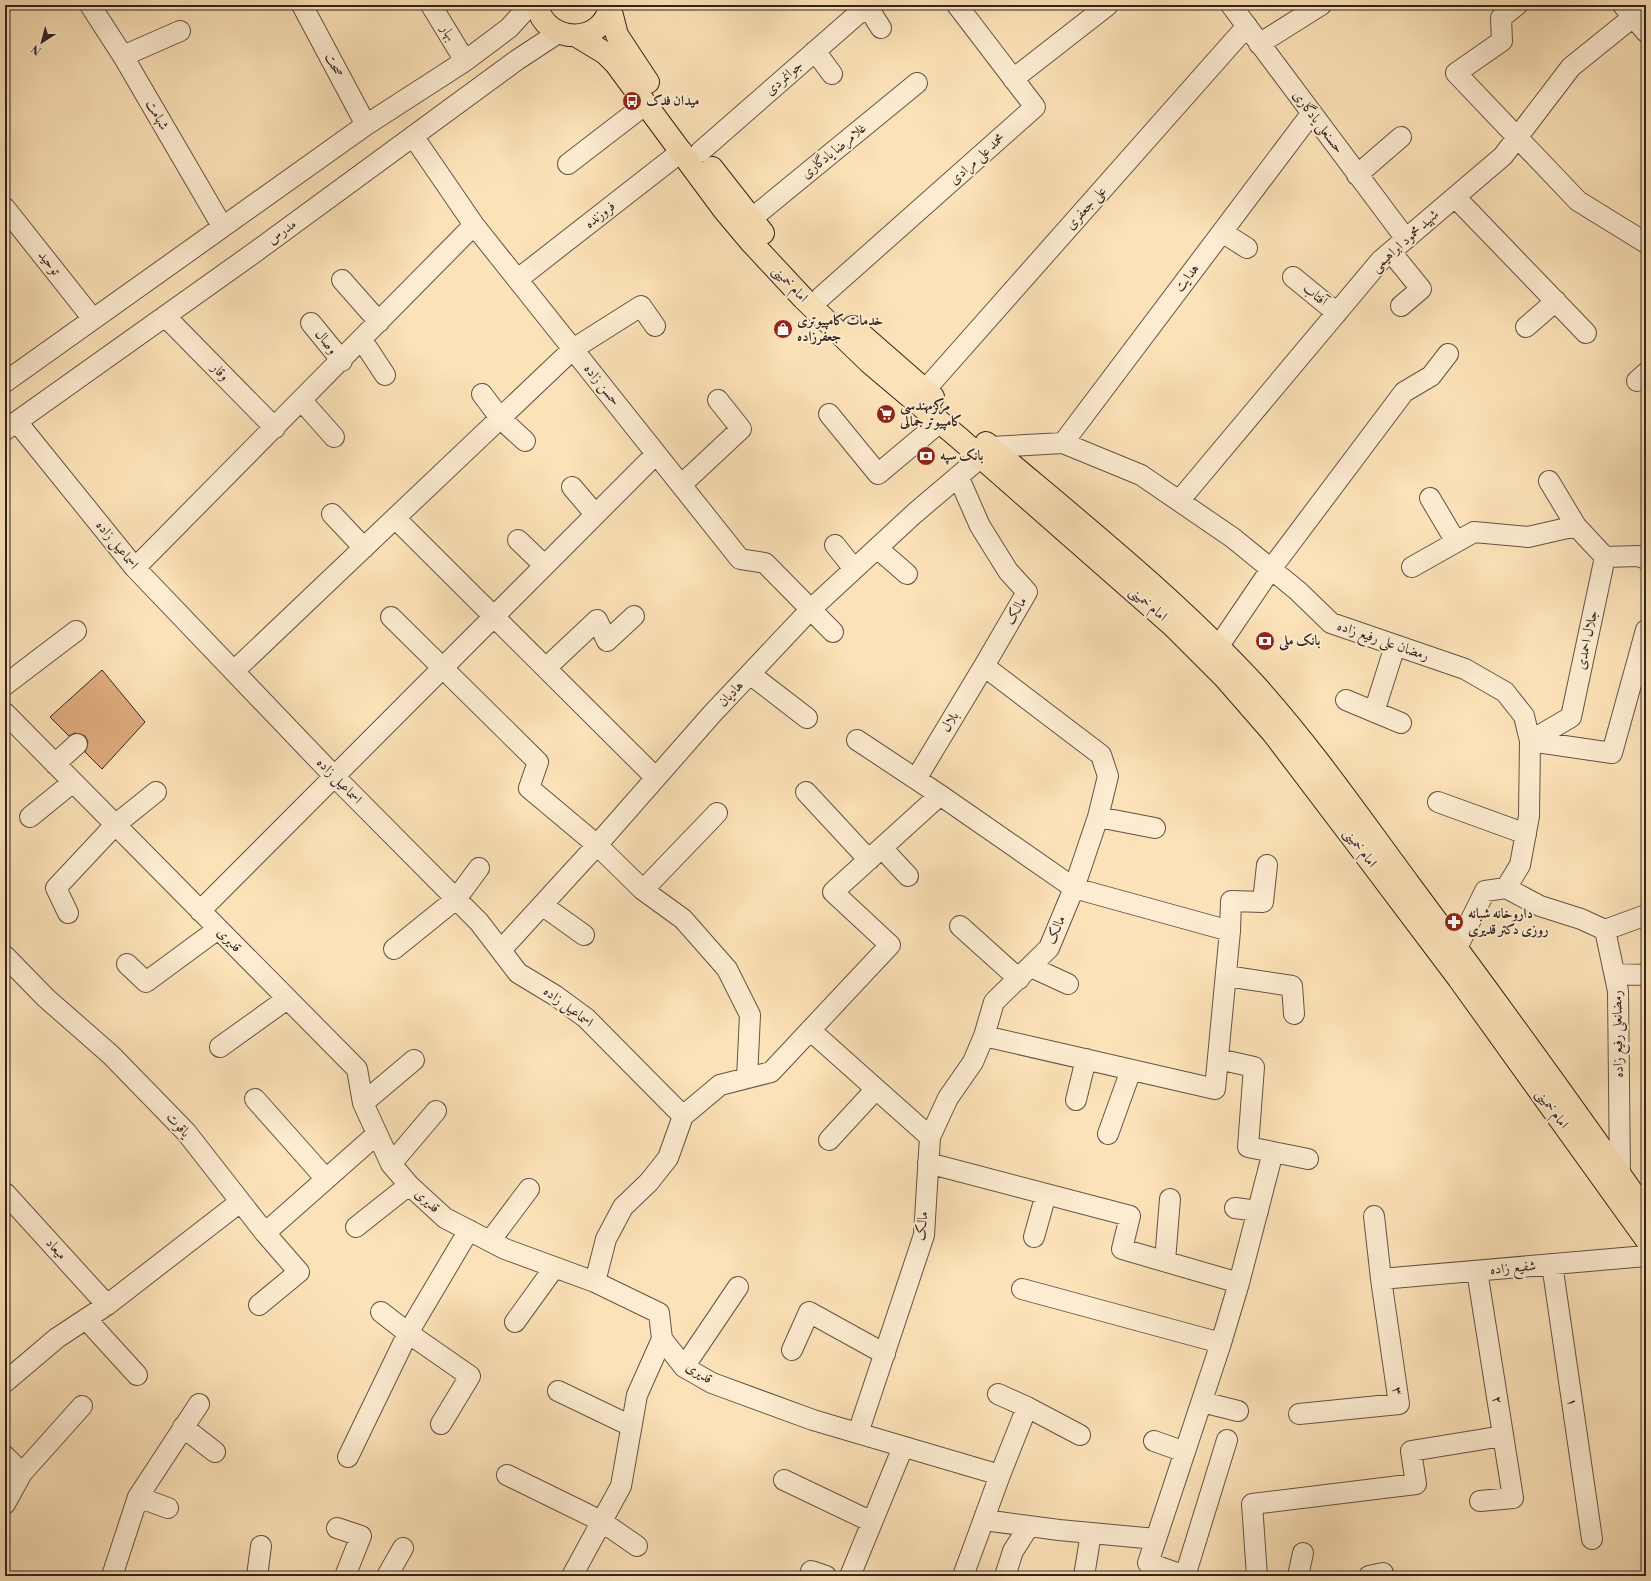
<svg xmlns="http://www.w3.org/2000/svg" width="1651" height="1581" font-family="'Libre Bodoni',Amiri,serif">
	<rect width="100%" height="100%" fill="#fce2b8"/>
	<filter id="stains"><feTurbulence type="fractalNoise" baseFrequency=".005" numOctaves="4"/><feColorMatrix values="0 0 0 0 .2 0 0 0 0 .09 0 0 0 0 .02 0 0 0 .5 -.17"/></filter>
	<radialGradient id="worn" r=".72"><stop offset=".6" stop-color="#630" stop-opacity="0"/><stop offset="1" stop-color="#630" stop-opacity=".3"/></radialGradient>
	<!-- building -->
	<path fill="#dfab7e" stroke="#32231d" d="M102 670 145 722 102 769 85 752 88 742 85 736 75 733 69 736 50 717Z"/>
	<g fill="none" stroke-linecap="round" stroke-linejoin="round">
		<defs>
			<path id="minor" d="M90 5 123 56 222 226
				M302 5 366 125
				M431 5 465 61
				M1231 5 1406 239
				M1517 5 1501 18 1502 41 1456 73 1578 201 1646 243
				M1623 5 1646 32
				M867 6 881 28
				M1259 44 1321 5
				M815 51 832 74
				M123 56 180 31
				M1013 79 1108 5
				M413 136 474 225 740 559 765 563 833 632
				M700 152 868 5
				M568 164 646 104
				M1357 175 1401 137
				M1455 197 1586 333
				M5 208 93 319
				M751 219 917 83
				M1222 232 1247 248
				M1391 252 1421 289 1401 306
				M1293 277 1337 313
				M518 279 682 151
				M342 280 379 322
				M821 297 1035 107 957 5
				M165 316 275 428
				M311 323 342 361
				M1526 327 1556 301
				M362 340 385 375
				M1637 381 1646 373
				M5 382 366 125 465 61 509 28 530 5
				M925 390 1247 26
				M482 394 500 418 525 441
				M302 401 334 437
				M829 414 878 474 940 422
				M17 422 135 568 334 776 479 922 518 973 556 996 586 1018 683 1116
				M5 430 251 255 517 60 558 33
				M1063 443 1311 114
				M991 447 1063 443 1141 475 1233 538 1298 591 1331 623 1465 669 1505 692 1524 716 1530 741 1529 816 1520 865 1506 888 1485 891 1457 948
				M1549 481 1576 526 1605 557
				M681 485 741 429 718 400
				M572 487 595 514
				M1430 498 1456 542
				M1179 501 1381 260 1503 156 1571 67 1633 17 1646 9
				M332 514 364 548
				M395 518 656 778
				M518 540 544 565
				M835 545 854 569
				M877 548 907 574
				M1412 567 1474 532 1528 537 1576 526
				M135 568 474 225
				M391 617 538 762 529 788 597 845 643 890 683 919 727 969 750 1015 747 1078
				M1218 647 1271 569 1404 392 1431 376 1448 354
				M546 668 597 620 607 641 634 616
				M234 671 573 349 641 306 655 326
				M750 674 807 718
				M5 685 76 631
				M1346 700 1401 723
				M1374 712 1395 646
				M5 713 357 1069 363 1103 391 1164 409 1185 445 1218 505 1249 595 1282 659 1313 662 1339 684 1367 712 1383 813 1420 1000 1475
				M857 740 940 795 1074 888 1230 931 1215 1089 984 1036
				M1530 741 1571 717 1605 557 1638 556 1646 559
				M1530 741 1612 753 1646 630
				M55 764 77 744
				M916 779 984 666
				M806 792 869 860
				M1438 802 1526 834
				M30 817 73 782
				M1098 817 1155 828
				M882 848 908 876
				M1506 888 1540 906 1581 919 1605 930 1618 991 1620 1175
				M643 890 717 813
				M542 905 584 935
				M200 911 656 454
				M68 913 56 888 115 825 156 792
				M960 926 1019 979
				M1605 930 1646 915
				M1230 931 1231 901 1263 902 1267 865
				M394 949 456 899 479 868
				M501 950 597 845 712 714 810 610 915 513 981 457
				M5 956 46 998 111 1055 186 1132 265 1233 299 1272 259 1305
				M127 964 146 982 218 929
				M1031 967 1068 984
				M1615 974 1646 975
				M1226 976 1292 986 1294 1014
				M810 1030 930 1137
				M220 1047 287 999
				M1218 1059 1254 1067 1248 1147 1308 1159
				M255 1099 326 1179
				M1076 1100 1086 1059
				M363 1103 414 1060
				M1108 1134 1131 1070
				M829 1140 876 1089
				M928 1163 1130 1216 1122 1249 1239 1283 1273 1152
				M391 1164 436 1111
				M5 1193 107 1305
				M1235 1208 1258 1211
				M356 1227 409 1185
				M265 1233 377 1134
				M1034 1237 1046 1194
				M490 1241 529 1189
				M1165 1261 1170 1199
				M1552 1264 1592 1539
				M1477 1271 1513 1498 1480 1501
				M1381 1279 1646 1256
				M595 1282 606 1239 623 1207 649 1182 668 1158 683 1116 720 1085 771 1072 890 945 833 892 940 795
				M1022 1289 1221 1343
				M381 1312 408 1333 470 1376 441 1424
				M86 1319 137 1375
				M515 1322 554 1268
				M792 1350 809 1312 885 1354
				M684 1367 738 1287
				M5 1382 57 1338 107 1305 240 1202
				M558 1391 631 1426
				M1202 1402 1238 1411
				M1027 1407 1080 1435
				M1299 1414 1399 1404 1381 1279 1374 1216
				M183 1427 215 1452
				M858 1433 924 1235 930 1137 948 1098 973 1062 984 1036 994 1002 1049 948 1074 888 1098 817 1108 776 1101 755 984 666 1027 592 1008 571 980 526 958 476
				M1154 1441 1185 1452
				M5 1456 22 1473 5 1504
				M348 1457 408 1333 469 1230
				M22 1473 82 1406
				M507 1475 601 1521 637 1546
				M784 1480 872 1522
				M138 1497 168 1508
				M984 1520 1059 1530 1156 1539
				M337 1528 361 1536 345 1576
				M811 1571 826 1576
				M112 1576 138 1497 199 1404
				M257 1576 261 1546
				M387 1576 403 1548
				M572 1576 621 1486 637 1395 662 1339
				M850 1576 903 1447
				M963 1576 1000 1475 1027 1407 998 1394
				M1005 1576 1013 1551 1029 1526
				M1084 1576 1091 1533
				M1185 1576 1148 1563 1221 1343 1239 1283
				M1185 1576 1227 1440
				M1257 1576 1252 1504 1416 1484 1411 1451 1503 1436
				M1298 1576 1303 1553
				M1369 1576 1383 1573"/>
			<path id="major" d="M537 5C545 45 604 46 610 5
				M610 8 617 35 648 82
				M577 36 605 53 616 64 724 210 750 241 803 298 869 362 959 438 1173 626 1225 678 1273 733 1355 841 1459 979 1646 1239
				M712 168 763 233
				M853 327 933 397
				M986 443C1078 521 1174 597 1256 686 1312 748 1360 818 1409 884 1490 993 1569 1101 1646 1212"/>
		</defs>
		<!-- minor casing -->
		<use href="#minor" stroke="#645344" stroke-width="22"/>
		<!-- major casing -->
		<use href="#major" stroke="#32231d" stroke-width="24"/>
		<!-- minor -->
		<use href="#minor" stroke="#fdecd1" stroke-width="20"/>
		<!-- major -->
		<use href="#major" stroke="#fce2b8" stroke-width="22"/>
	</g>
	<!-- icons -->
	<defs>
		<symbol id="bus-disc" viewBox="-11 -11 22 22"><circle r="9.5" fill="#8f2418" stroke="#fdecd1"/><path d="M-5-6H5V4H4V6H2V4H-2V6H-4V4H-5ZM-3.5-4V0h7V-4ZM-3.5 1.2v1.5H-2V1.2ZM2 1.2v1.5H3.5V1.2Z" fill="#fff"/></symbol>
		<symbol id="shop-disc" viewBox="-11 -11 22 22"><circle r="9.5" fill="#8f2418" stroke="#fdecd1"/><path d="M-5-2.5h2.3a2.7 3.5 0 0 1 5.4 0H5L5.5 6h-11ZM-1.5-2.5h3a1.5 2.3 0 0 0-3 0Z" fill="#fff"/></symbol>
		<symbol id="supermarket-disc" viewBox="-11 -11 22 22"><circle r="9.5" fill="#8f2418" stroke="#fdecd1"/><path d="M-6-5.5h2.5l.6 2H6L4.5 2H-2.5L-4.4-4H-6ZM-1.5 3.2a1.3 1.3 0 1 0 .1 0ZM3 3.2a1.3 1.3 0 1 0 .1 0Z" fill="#fff"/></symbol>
		<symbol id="bank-disc" viewBox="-11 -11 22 22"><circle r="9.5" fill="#8f2418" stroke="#fdecd1"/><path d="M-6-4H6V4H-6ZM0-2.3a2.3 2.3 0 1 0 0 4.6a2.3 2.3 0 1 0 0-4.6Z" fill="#fff"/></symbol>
		<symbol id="pharmacy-disc" viewBox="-11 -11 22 22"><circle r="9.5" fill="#8f2418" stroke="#fdecd1"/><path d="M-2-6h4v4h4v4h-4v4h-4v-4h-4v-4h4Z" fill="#fff"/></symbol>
	</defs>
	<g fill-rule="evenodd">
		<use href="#bus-disc" x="621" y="90" width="22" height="22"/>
		<use href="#shop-disc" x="772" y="318" width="22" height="22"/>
		<use href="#supermarket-disc" x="875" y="403" width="22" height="22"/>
		<use href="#bank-disc" x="915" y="445" width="22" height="22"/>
		<use href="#bank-disc" x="1254" y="630" width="22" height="22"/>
		<use href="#pharmacy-disc" x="1443" y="911" width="22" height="22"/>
	</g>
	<g text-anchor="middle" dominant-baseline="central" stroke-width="4" stroke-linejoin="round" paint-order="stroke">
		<!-- street labels -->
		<g font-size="14" fill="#32231d" stroke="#fdecd1">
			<text transform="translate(448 33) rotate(59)">بهار</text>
			<text transform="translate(334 65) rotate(62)">صحت</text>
			<text transform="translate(784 78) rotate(-41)">جوانمردی</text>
			<text transform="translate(157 115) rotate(60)">شهامت</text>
			<text transform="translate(1318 122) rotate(53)">حسنعلی یادگاری</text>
			<text transform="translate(834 151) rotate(-39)">غلامرضا یادگاری</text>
			<text transform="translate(977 159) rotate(-42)">محمد علی مرادی</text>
			<text transform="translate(1086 208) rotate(-48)">علی جعفری</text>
			<text transform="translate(600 215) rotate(-38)">فروزنده</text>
			<text transform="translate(282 232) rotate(-36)">مدرس</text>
			<text transform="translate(1405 241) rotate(-42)">شهید محمود ابراهیمی</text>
			<text transform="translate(49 263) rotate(52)">توحید</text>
			<text transform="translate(1187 278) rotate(-53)">هدایت</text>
			<text transform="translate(790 284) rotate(47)">امام خمینی</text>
			<text transform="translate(1315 295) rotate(39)">آفتاب</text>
			<text transform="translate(326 342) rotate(51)">وصال</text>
			<text transform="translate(220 372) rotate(46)">وقار</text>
			<text transform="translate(602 385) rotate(51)">حسن زاده</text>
			<text transform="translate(117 545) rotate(51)">اسماعیل زاده</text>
			<text transform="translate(1148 604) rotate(41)">امام خمینی</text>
			<text transform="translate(1016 611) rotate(-60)">مالک</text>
			<text transform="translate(1587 640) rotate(-78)">جلال احمدی</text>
			<text transform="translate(1383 641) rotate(19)">رمضان علی رفیع زاده</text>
			<text transform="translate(731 694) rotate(-47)">هادیان</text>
			<text transform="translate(950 722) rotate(-59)">بلال</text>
			<text transform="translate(339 781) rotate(46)">اسماعیل زاده</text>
			<text transform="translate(1360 848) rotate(53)">امام خمینی</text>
			<text transform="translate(1056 930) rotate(-67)">مالک</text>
			<text transform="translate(229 940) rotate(46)">قدیری</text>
			<text transform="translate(568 1007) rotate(37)">اسماعیل زاده</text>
			<text transform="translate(1618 1034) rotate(-91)">رمضانعلی رفیع زاده</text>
			<text transform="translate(1552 1109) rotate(54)">امام خمینی</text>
			<text transform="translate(178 1125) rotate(47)">یاقوت</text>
			<text transform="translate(427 1201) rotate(42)">قدیری</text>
			<text transform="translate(922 1226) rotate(-83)">مالک</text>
			<text transform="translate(56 1249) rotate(48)">میعاد</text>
			<text transform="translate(1513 1268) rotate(-5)">شفیع زاده</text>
			<text transform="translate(699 1373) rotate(32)">قدیری</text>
			<text transform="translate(1397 1391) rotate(81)">۳</text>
			<text transform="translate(1497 1400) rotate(81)">۲</text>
			<text transform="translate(1572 1402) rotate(82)">۱</text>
		</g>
		<!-- poi labels -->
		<g font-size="14" font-weight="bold" fill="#32231d" stroke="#fdecd1" text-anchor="start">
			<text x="646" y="101">میدان فدک</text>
			<text x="797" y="321">خدمات کامپیوتری<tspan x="797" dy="16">جعفرزاده</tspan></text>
			<text x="900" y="406">مرکزمهندسی<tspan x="900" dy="16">کامپیوتر جمالی</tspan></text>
			<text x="940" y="456">بانک سپه</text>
			<text x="1279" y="641">بانک ملی</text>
			<text x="1468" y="914">داروخانه شبانه<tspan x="1468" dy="16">روزی دکتر قدیری</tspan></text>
		</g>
	</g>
	<!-- margin -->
	<rect width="1651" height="1581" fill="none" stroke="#fce2b8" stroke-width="20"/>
	<rect x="6" y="6" width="1639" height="1569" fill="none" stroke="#32231d" stroke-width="2"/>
	<rect x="10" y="10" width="1631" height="1561" fill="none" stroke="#32231d"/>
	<!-- north arrow -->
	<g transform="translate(42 42) rotate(216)" stroke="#fdecd1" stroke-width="3" paint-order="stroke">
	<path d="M0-3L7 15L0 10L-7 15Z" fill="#32231d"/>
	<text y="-6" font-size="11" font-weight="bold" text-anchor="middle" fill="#32231d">N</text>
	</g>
	<rect width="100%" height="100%" filter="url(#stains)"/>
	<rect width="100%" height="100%" fill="url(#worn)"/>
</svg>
